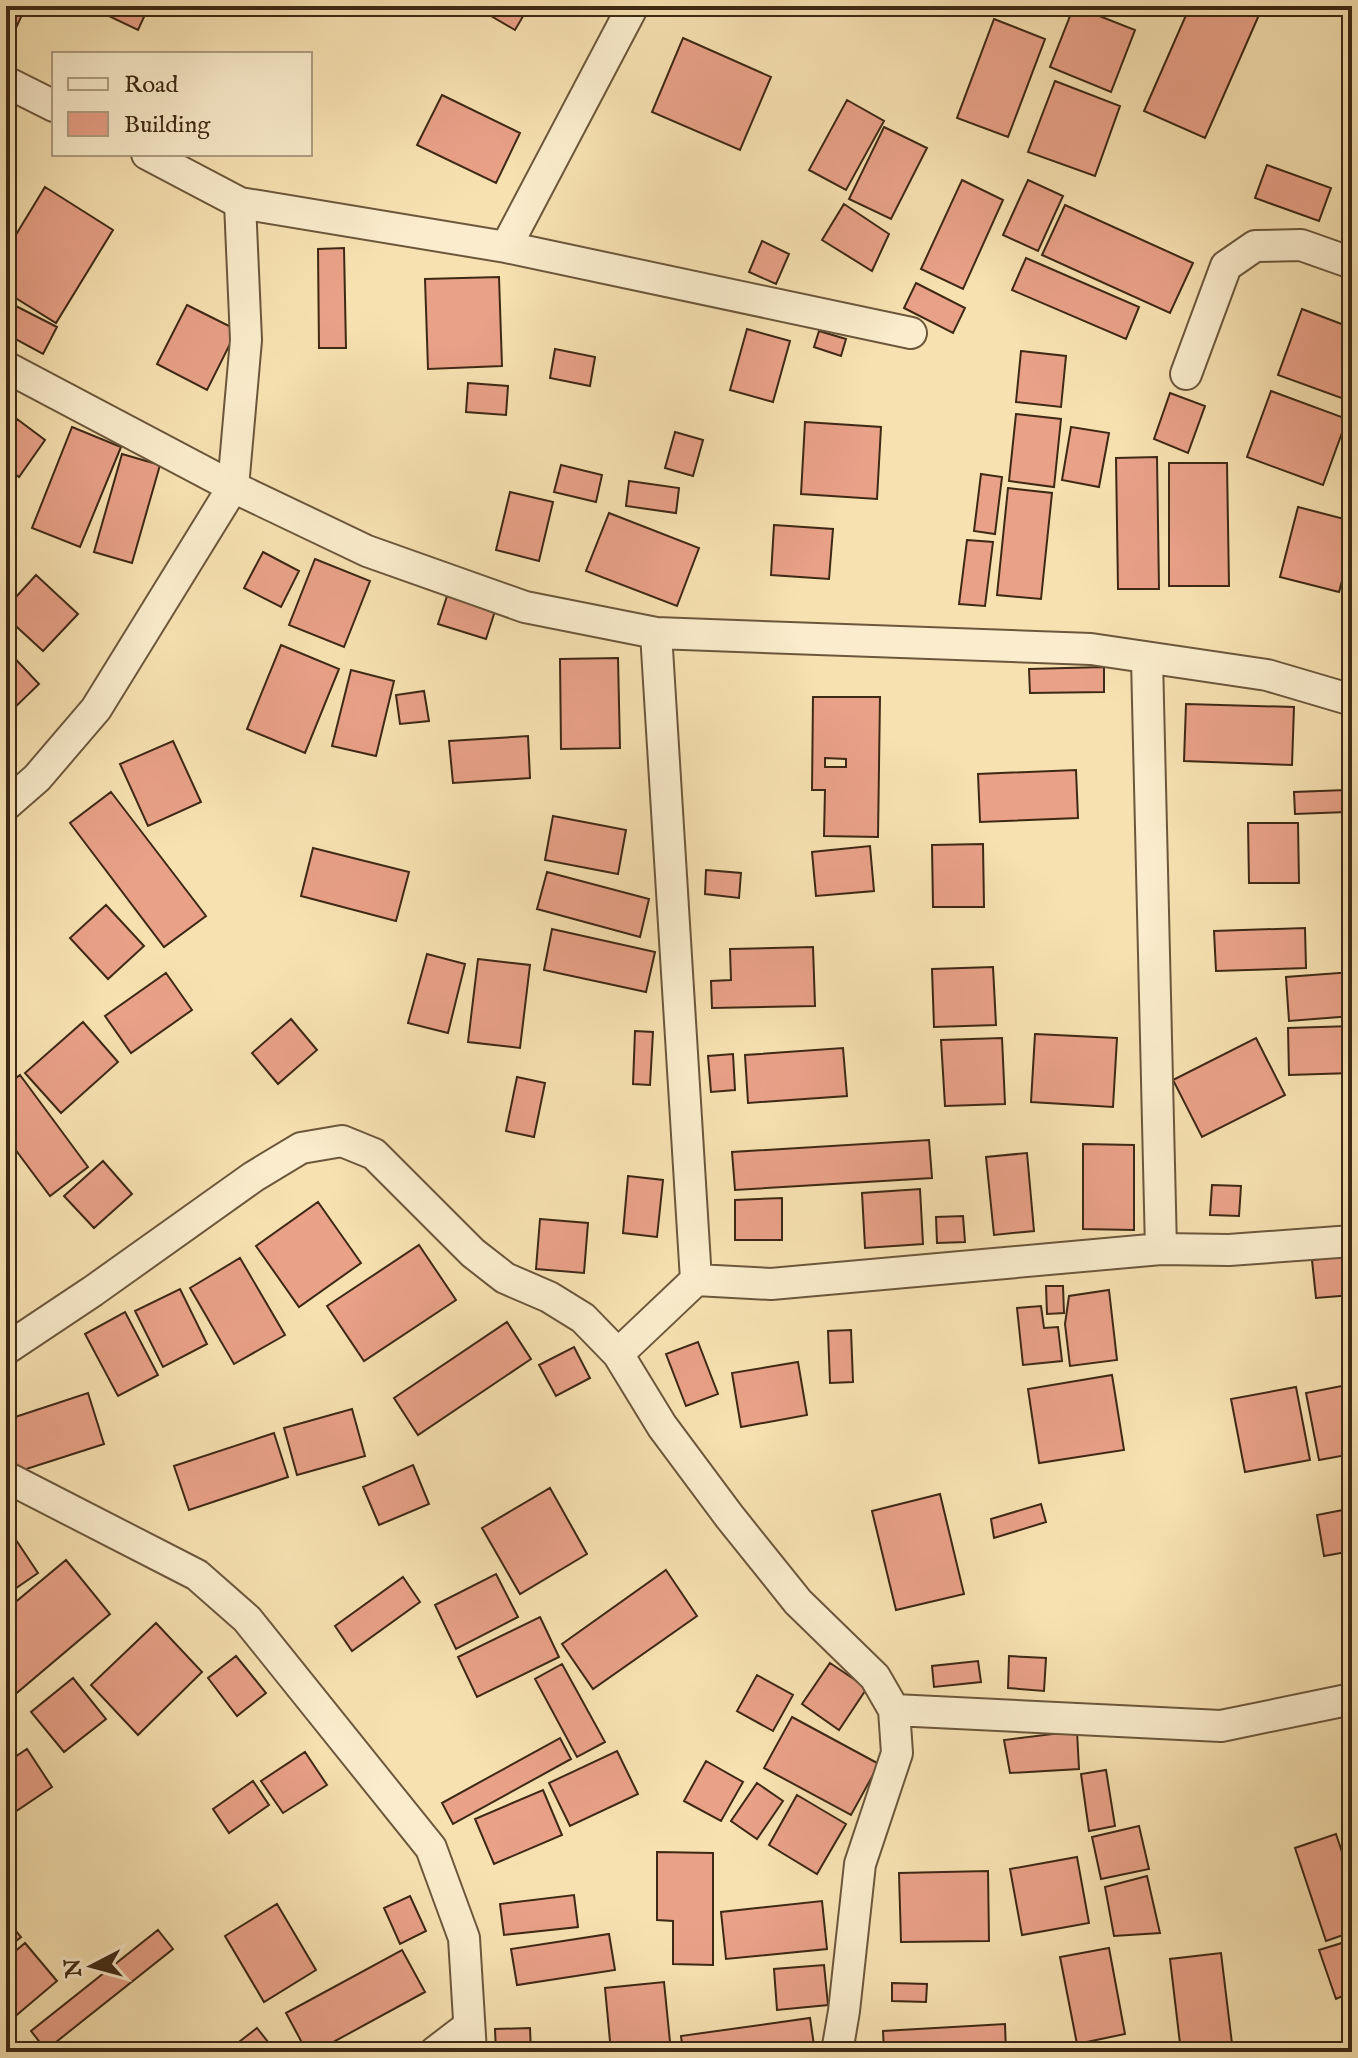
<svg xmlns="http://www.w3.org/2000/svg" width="1358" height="2058" font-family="'IM FELL English',serif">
	<rect width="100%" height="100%" fill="#f7e1b1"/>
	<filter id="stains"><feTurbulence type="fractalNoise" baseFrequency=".0025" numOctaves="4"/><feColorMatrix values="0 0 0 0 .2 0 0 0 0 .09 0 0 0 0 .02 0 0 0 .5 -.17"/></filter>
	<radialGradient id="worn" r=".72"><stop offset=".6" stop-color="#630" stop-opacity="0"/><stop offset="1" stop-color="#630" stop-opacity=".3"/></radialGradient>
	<!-- building -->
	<path fill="#e9a188" stroke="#3e2915" stroke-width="2" fill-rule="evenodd" d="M6 6H26L16 28 6 24Z
		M88 6H149L138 30Z
		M474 6H529L515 30Z
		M1074 6 1135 30 1111 92 1050 67Z
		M1190 6H1237L1259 15 1205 138 1144 111Z
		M994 19 1045 39 1008 137 957 118Z
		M683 38 771 77 740 150 652 112Z
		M1055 81 1120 106 1095 176 1028 152Z
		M442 95 520 133 496 183 417 145Z
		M847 100 884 121 846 190 809 170Z
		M884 127 927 148 891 219 849 199Z
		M1267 165 1331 188 1319 221 1255 198Z
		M962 180 1003 200 963 289 921 269Z
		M1028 180 1063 196 1038 251 1003 235Z
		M45 187 113 230 56 323 6 292V251Z
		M844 204 889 234 872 271 822 240Z
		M1065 205 1193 263 1170 313 1042 255Z
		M762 241 789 254 776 284 749 272Z
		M344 248 346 348H319L318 249Z
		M1026 258 1139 307 1126 339 1012 290Z
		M499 277 502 366 428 369 425 279Z
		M916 283 965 308 953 333 904 308Z
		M6 301 57 327 43 354 6 334Z
		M187 305 237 330 207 390 157 364Z
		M1302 309 1352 328V386L1347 400 1278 375Z
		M747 329 790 341 773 402 730 390Z
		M819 331 846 339 841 356 814 347Z
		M555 349 595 357 590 386 550 378Z
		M1021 351 1066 356 1061 407 1016 402Z
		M468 383 508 386 506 415 466 412Z
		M1271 391 1347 419 1323 485 1247 457Z
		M1170 393 1205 406 1188 453 1154 439Z
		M1016 414 1061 419 1054 487 1009 481Z
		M17 419 45 440 19 477 6 467V435Z
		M805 422 881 427 877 499 801 494Z
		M72 427 121 447 80 547 32 528Z
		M1071 427 1109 433 1099 487 1062 480Z
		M675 432 703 440 693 476 665 468Z
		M122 454 160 465 132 563 94 552Z
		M1157 457 1159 589H1118L1116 458Z
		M1169 463H1227L1229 586H1169Z
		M561 465 602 475 596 502 554 492Z
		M981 474 1002 477 995 534 974 531Z
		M629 481 679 488 676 513 626 506Z
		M1008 488 1052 493 1041 599 997 595Z
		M510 492 553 502 539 561 496 550Z
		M1298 507 1352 521V544L1339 592 1280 577Z
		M609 513 699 548 677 606 586 571Z
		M774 525 833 529 829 579 771 575Z
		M967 540 993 542 985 606 959 604Z
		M263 552 299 571 281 607 244 588Z
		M315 559 370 581 344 647 289 625Z
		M36 575 78 614 43 651 6 617V608Z
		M447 596 495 611 486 639 438 624Z
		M281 645 339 669 305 753 247 729Z
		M6 649 39 684 6 716Z
		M618 658 620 748 561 749 560 659Z
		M1104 667V692L1030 693 1029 669Z
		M351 670 394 681 376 756 332 746Z
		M424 691 429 721 400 724 396 695Z
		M813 697H880L878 837 824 836 825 790H812ZM825 758 846 759V767H825Z
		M1186 704 1294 707 1292 765 1184 761Z
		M528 736 530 778 453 783 449 741Z
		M173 741 201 802 148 826 120 764Z
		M1076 770 1078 818 980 822 978 774Z
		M1346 790 1347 812 1295 814 1294 792Z
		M111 792 206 916 164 947 70 823Z
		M553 816 626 830 618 874 545 860Z
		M1248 823H1298L1299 883H1249Z
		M983 844 984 907H933L932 845Z
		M870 846 874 891 816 896 812 852Z
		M313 848 409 872 396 921 301 896Z
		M706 870 741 873 739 898 705 894Z
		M547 872 649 899 640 937 537 909Z
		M106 905 144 946 108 979 70 938Z
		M1305 928 1306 968 1216 971 1214 931Z
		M552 929 655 952 646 992 544 970Z
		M813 947 815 1006 712 1008 711 981 731 980 730 949Z
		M427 954 465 964 448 1033 408 1023Z
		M478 959 530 965 520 1048 468 1042Z
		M993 967 996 1025 934 1027 932 969Z
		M1352 972V1016L1289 1021 1286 977Z
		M166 973 192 1010 131 1053 105 1016Z
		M291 1019 317 1050 278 1084 252 1053Z
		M83 1022 118 1062 61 1113 25 1073Z
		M1352 1026V1073L1289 1075 1288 1028Z
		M635 1031 653 1032 650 1085 633 1084Z
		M1035 1034 1117 1038 1113 1107 1031 1102Z
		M1002 1038 1005 1104 945 1106 941 1040Z
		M1256 1038 1285 1095 1202 1137 1173 1080Z
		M843 1048 847 1096 748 1103 745 1055Z
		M733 1054 735 1090 711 1092 708 1056Z
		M20 1075 88 1167 50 1196 6 1137V1086Z
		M517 1077 545 1083 534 1137 506 1131Z
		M929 1140 932 1178 735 1190 732 1152Z
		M1083 1144 1134 1145V1230L1083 1229Z
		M1027 1153 1034 1231 994 1235 986 1157Z
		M103 1161 132 1194 94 1228 64 1196Z
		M628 1176 663 1180 657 1237 623 1233Z
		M1212 1185 1241 1186 1239 1216 1210 1215Z
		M920 1189 923 1244 865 1248 862 1193Z
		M782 1198V1240H735V1200Z
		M318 1202 361 1263 299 1307 256 1246Z
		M963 1216 965 1242 937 1243 936 1217Z
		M540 1219 588 1223 584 1273 536 1269Z
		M419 1245 456 1300 364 1361 327 1306Z
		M1352 1255V1295L1316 1298 1312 1260Z
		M240 1258 285 1335 234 1364 190 1288Z
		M1046 1286H1063L1064 1313 1047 1314Z
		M180 1289 207 1344 163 1367 135 1311Z
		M1109 1290 1117 1360 1070 1366 1065 1324 1069 1296Z
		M1041 1306 1044 1328 1058 1327 1062 1361 1023 1365 1017 1308Z
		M125 1312 158 1375 118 1396 85 1334Z
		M507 1322 531 1359 418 1435 394 1398Z
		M851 1330 853 1382 830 1383 828 1331Z
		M698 1342 718 1394 686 1406 666 1354Z
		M574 1347 590 1378 556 1396 539 1365Z
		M798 1362 807 1415 741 1427 732 1373Z
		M1112 1375 1124 1450 1039 1463 1028 1389Z
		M1352 1384V1454L1319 1460 1306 1393Z
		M1296 1387 1310 1460 1245 1472 1231 1399Z
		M88 1393 104 1444 17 1472 6 1437V1420Z
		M352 1409 365 1456 297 1475 284 1428Z
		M274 1433 288 1477 189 1510 174 1466Z
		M413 1465 429 1504 379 1525 363 1487Z
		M550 1488 587 1554 520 1594 482 1528Z
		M940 1494 964 1594 896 1610 872 1511Z
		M1041 1504 1046 1522 994 1538 991 1519Z
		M1348 1509 1352 1551 1324 1556 1317 1515Z
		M6 1525 38 1573 6 1595Z
		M66 1560 110 1614 12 1697 6 1689V1610Z
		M666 1570 697 1616 593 1689 562 1644Z
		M496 1574 518 1617 456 1649 435 1605Z
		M403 1577 420 1602 352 1651 335 1626Z
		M540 1617 559 1657 477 1697 458 1657Z
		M156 1623 202 1672 138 1735 91 1685Z
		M236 1656 266 1693 237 1716 208 1678Z
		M1009 1656 1046 1658 1044 1691 1008 1688Z
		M978 1661 981 1682 934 1687 932 1666Z
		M830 1663 867 1688 839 1730 802 1704Z
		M562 1664 605 1742 577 1757 535 1679Z
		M757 1675 793 1695 773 1731 737 1711Z
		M73 1678 106 1719 64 1752 31 1712Z
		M792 1717 879 1764 851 1815 764 1768Z
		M1077 1731 1079 1769 1010 1773 1004 1740Z
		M560 1738 571 1759 453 1824 442 1803Z
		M27 1749 52 1787 6 1818V1763Z
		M617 1751 638 1794 570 1826 549 1783Z
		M305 1752 327 1785 283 1813 261 1781Z
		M706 1761 743 1782 721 1821 684 1801Z
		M1106 1770 1115 1826 1089 1831 1081 1774Z
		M253 1781 269 1805 229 1833 213 1809Z
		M757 1783 783 1801 757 1839 731 1821Z
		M543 1790 562 1835 494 1864 475 1819Z
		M797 1795 846 1824 817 1874 769 1845Z
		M1139 1826 1149 1869 1101 1879 1092 1837Z
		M1336 1834 1352 1882V1932L1326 1941 1295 1848Z
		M657 1852 713 1853V1965L673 1964V1921L657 1920Z
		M1077 1857 1089 1923 1022 1935 1010 1869Z
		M988 1871 989 1941 901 1942 899 1873Z
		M1147 1876 1160 1933 1114 1936 1105 1887Z
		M574 1895 578 1927 504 1935 500 1904Z
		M410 1896 426 1931 400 1944 384 1908Z
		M822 1901 827 1949 726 1959 721 1912Z
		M277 1904 316 1970 264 2002 225 1936Z
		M6 1919 21 1937 6 1949Z
		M158 1930 173 1949 46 2050 31 2031Z
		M609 1934 615 1970 517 1985 511 1949Z
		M1345 1942 1352 1966V1992L1336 1999 1319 1950Z
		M25 1943 57 1981 6 2024V1959Z
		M1109 1948 1125 2034 1077 2044 1060 1957Z
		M402 1950 425 1992 315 2052H307L286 2013Z
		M1221 1953 1233 2052H1181L1170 1959Z
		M824 1965 828 2005 777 2010 774 1969Z
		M664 1982 671 2052H611L605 1988Z
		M892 1983 927 1984 926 2002 892 2001Z
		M810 2018 815 2052H683L681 2036Z
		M1005 2024 1006 2052H884L883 2031Z
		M257 2028 276 2052H226Z
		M530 2028 531 2052H496L495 2029Z"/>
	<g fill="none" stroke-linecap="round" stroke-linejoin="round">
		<defs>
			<path id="minor" d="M6 82 54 106
				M147 154 240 203 506 247 911 333
				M506 247 633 6
				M6 367 233 487 367 551 525 607 656 633 1091 649 1267 675 1352 700
				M1186 374 1226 266 1255 246 1301 245 1352 263
				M656 633 696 1280
				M1147 659 1161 1249
				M6 805 37 778 96 709 233 487 246 340 240 203
				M6 1349 93 1291 253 1177 301 1148 342 1141 374 1154 473 1253 505 1278 549 1297 583 1318 618 1354 662 1426 729 1516 798 1602 875 1677 894 1710 897 1753 860 1864 844 2011 837 2052
				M618 1354 696 1280 771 1284 1161 1249 1229 1250 1352 1241
				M6 1477 197 1575 247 1619 431 1848 464 1938 471 2052
				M894 1710 1221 1726 1352 1699
				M435 2052 469 2026"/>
		</defs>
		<!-- minor casing -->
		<use href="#minor" stroke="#6c573c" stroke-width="34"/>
		<!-- minor -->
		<use href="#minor" stroke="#faeccc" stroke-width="30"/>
	</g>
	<!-- margin -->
	<rect width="1358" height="2058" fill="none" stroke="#f7e1b1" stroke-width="32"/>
	<rect x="8" y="8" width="1342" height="2042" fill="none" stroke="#3e2915" stroke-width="4"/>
	<rect x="16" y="16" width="1326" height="2026" fill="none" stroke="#3e2915" stroke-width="2"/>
	<!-- legend -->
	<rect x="52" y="52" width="260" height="104" fill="#faeccc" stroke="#af9e83" stroke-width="2"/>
	<rect x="68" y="78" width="40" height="12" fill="#faeccc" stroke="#af9e83" stroke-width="2"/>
	<text x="124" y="92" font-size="24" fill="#3e2915">Road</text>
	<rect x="68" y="112" width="40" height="24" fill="#e9a188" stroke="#af9e83" stroke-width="2"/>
	<text x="124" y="132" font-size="24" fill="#3e2915">Building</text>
	<!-- north arrow -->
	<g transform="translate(92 1966) rotate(264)" stroke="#faeccc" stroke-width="6" paint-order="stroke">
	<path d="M0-6L14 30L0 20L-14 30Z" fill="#3e2915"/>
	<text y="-12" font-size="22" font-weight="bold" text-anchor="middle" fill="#3e2915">N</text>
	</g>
	<rect width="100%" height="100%" filter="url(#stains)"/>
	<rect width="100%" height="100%" fill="url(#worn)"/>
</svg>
